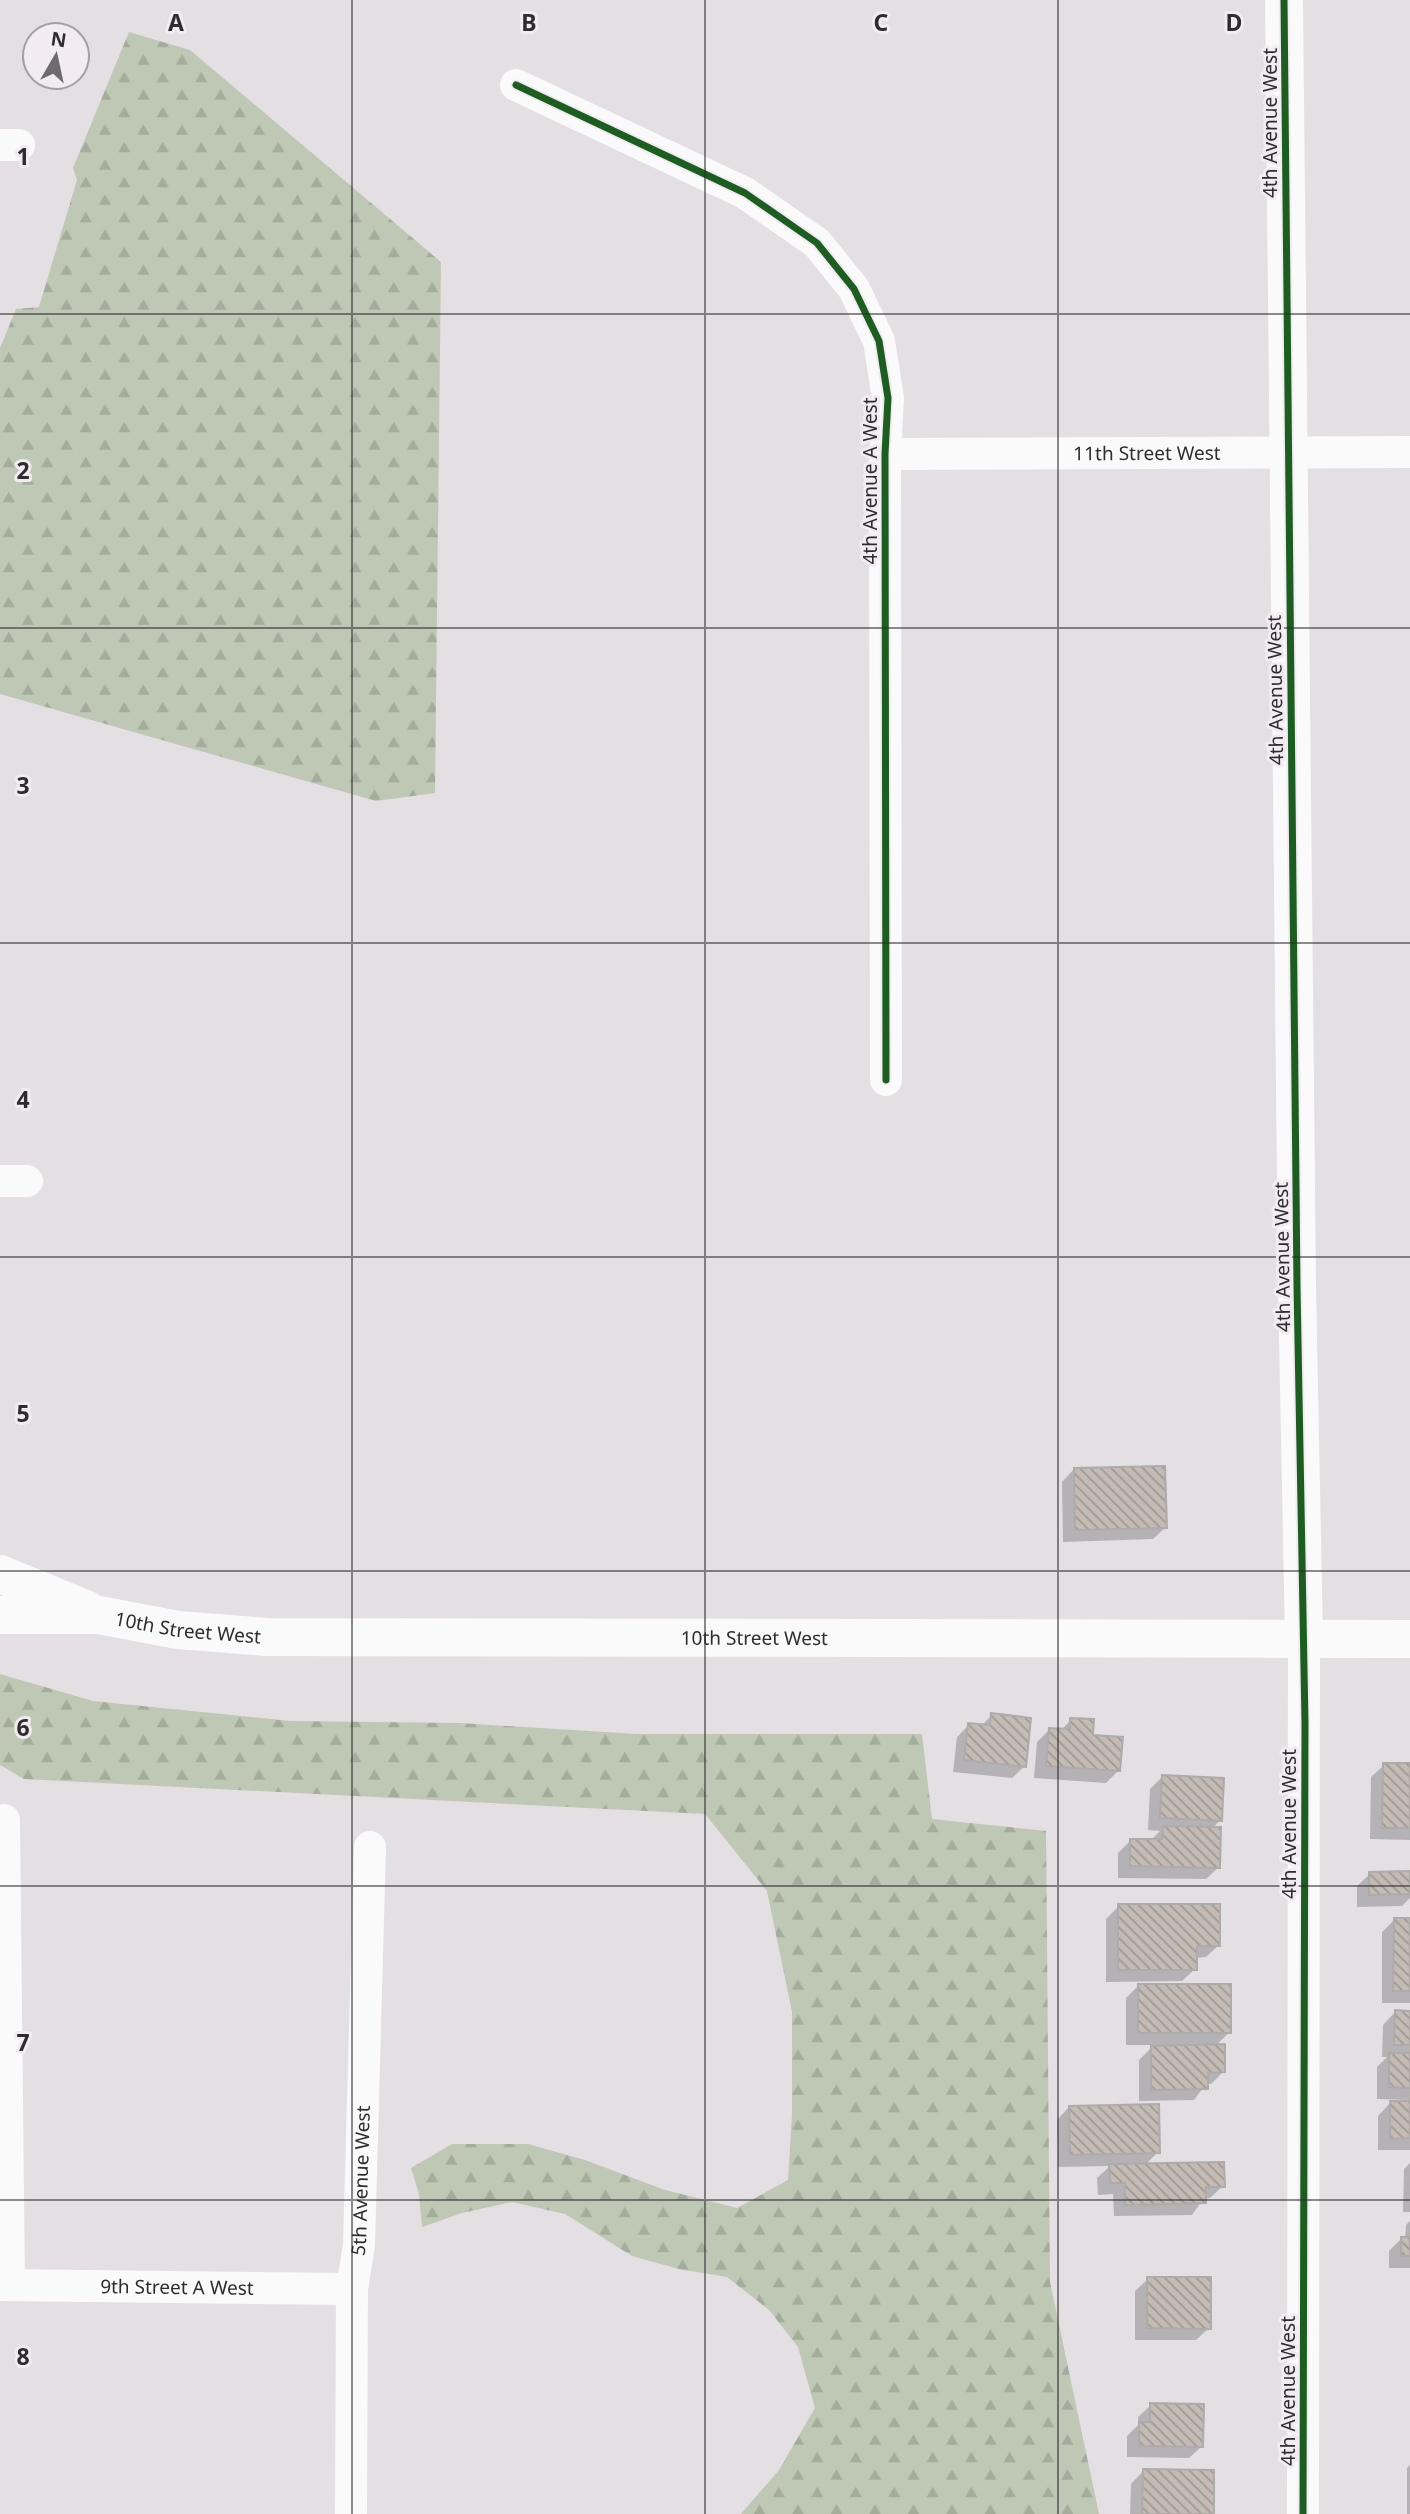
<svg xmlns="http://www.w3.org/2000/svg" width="1410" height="2514" font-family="'Noto Sans',sans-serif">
	<defs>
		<pattern id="forest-firs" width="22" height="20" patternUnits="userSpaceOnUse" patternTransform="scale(1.75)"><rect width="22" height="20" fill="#bfc8b4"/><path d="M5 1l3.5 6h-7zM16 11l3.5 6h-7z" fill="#a4ac9b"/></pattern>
		<pattern id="building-back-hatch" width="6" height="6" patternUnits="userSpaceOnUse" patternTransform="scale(1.75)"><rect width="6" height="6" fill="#c4bbb5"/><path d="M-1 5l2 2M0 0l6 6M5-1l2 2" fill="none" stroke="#a09894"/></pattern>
	</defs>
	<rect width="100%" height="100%" fill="#e3dfe3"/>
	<!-- forest -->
	<path fill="url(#forest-firs)" d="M129 32 190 50 441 262 435 793 376 801 0 694V348L16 309 39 307 77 180 73 168Z
		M0 1674 93 1701 290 1721 459 1723 637 1734H922L932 1819 1046 1831 1050 2282 1099 2514H741L779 2470 815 2408 798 2347 769 2310 727 2277 679 2269 632 2256 565 2214 512 2202 462 2213 422 2227 419 2194 411 2168 452 2144H528L585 2160 665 2190 737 2208 788 2180 792 2115V2012L767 1891 705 1814 24 1779 0 1765Z"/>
	<!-- shadow -->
	<path fill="#0003" d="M1074 1469 1166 1527 1153 1539 1063 1542 1062 1482Z
		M992 1715 1025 1766 1012 1778 953 1772 957 1737 969 1725 981 1726Z
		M1071 1720 1091 1736 1119 1770 1106 1783 1034 1778 1037 1742 1049 1730H1061Z
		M1384 1765H1410V1840L1370 1839 1371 1777Z
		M1162 1777 1220 1821 1212 1828 1219 1867 1206 1879 1118 1878V1853L1131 1840 1150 1841 1160 1831 1148 1830 1150 1789Z
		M1410 1873V1898L1402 1906 1357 1907V1886L1370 1874Z
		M1119 1906 1219 1945 1206 1957 1195 1958V1969L1182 1981 1106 1982V1919Z
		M1395 1919H1410V2003H1382V1932Z
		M1139 1985 1229 2033 1215 2046 1224 2071 1211 2084H1206L1194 2100 1139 2101V2060L1154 2045H1126V1998Z
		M1395 2012H1410V2150H1378V2116L1390 2103H1409V2100L1377 2099V2067L1387 2057H1382L1383 2025Z
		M1069 2107 1158 2152 1145 2165 1223 2186 1210 2198H1204L1192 2215 1114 2216 1113 2194 1098 2195 1097 2178 1110 2166 1058 2167 1057 2120Z
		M1410 2163V2212H1403L1404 2169Z
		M1410 2221V2268H1389V2251L1401 2239H1405L1406 2225Z
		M1148 2279 1209 2328 1196 2340H1135V2291Z
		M1151 2405 1202 2446 1189 2458 1127 2457V2436L1138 2425V2417Z
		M1410 2465V2514H1407V2468Z
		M1143 2471 1212 2514H1130L1131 2484Z"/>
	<!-- building -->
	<path fill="url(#building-back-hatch)" stroke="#aeabab" stroke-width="2" d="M1165 1466 1167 1528 1075 1530 1074 1468Z
		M991 1713 1031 1718 1026 1767 964 1760 968 1723 990 1725Z
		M1070 1718 1094 1719 1093 1735 1123 1737 1120 1771 1046 1766 1049 1728 1070 1729Z
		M1383 1763H1410V1828H1382Z
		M1162 1775 1224 1778 1222 1821 1160 1818Z
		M1163 1826 1221 1827 1220 1868 1130 1866V1839H1162Z
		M1410 1871V1894L1369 1895V1872Z
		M1118 1904H1220V1946H1197V1970H1118Z
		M1394 1918H1410V1991H1393Z
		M1138 1984H1231V2033H1138Z
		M1395 2010 1410 2011V2045H1394Z
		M1225 2044V2072L1208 2073V2089L1151 2090V2046Z
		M1389 2053H1410V2088L1389 2087Z
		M1390 2101H1410V2138L1390 2139Z
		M1159 2104 1160 2153 1070 2155 1069 2106Z
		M1224 2162 1225 2187H1206V2203L1125 2205V2183H1110L1109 2164Z
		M1401 2237H1410V2256H1401Z
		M1147 2277H1211V2329L1147 2328Z
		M1150 2403 1204 2404 1203 2447 1139 2446V2422H1150Z
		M1143 2469 1214 2470V2514H1142Z"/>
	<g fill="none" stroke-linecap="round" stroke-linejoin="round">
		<!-- street -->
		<g stroke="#fbfafb" stroke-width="32">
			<path d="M516 85 745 193 817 243 854 289 879 341 888 398 885 454 886 1080"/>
			<path d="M0 145H19"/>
			<path id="s1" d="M885 454 1410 452"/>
			<path d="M0 1181H27"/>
			<path d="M4 1820 9 2285"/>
			<path id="s2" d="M0 2285 352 2289"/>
			<path id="s3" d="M351 2514 352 2289 359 2245 370 1847"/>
			<path d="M1303 2514 1304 1639"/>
		</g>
		<!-- secondary -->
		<path stroke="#fbfafb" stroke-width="38" d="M1284 0 1297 1286 1304 1639"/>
		<!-- primary -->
		<g stroke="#fbfafb" stroke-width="38">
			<path d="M0 1574 88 1610"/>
			<path id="s4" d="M0 1615H99L178 1630 267 1637 1410 1639"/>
		</g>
		<defs>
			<path id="cycleway" d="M1284 0 1297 1286 1305 1723 1303 2514
				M516 85 745 193 817 243 854 289 879 341 888 398 885 454 886 1080"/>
		</defs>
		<!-- cycleway casing -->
		<use href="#cycleway" stroke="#f2ebf2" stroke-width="11"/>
		<!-- cycleway -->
		<use href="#cycleway" stroke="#1b5e20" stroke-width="7"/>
	</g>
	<!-- grid -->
	<path fill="none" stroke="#2e2c2e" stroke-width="2" stroke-opacity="0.55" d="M352 0V2514M705 0V2514M1058 0V2514M0 314H1410M0 628H1410M0 943H1410M0 1257H1410M0 1571H1410M0 1886H1410M0 2200H1410"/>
	<g text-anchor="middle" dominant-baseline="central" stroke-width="6" stroke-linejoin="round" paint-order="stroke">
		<!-- street labels -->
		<g font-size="19" fill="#2e2c2e" stroke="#f2ebf2">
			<text transform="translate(1270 123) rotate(-90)">4th Avenue West</text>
			<text stroke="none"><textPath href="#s1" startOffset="262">11th Street West</textPath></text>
			<text transform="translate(870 481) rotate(-90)">4th Avenue A West</text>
			<text transform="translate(1275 690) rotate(-91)">4th Avenue West</text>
			<text transform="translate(1282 1257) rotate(-91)">4th Avenue West</text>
			<text stroke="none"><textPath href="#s4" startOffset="189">10th Street West</textPath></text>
			<text stroke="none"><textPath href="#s4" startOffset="756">10th Street West</textPath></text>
			<text transform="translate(1289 1824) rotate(-90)">4th Avenue West</text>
			<text stroke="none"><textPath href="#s3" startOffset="334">5th Avenue West</textPath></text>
			<text stroke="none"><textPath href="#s2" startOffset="177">9th Street A West</textPath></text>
			<text transform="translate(1288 2391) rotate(-90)">4th Avenue West</text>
		</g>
	</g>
	<g font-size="23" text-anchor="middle" font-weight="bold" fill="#2e2c2e" stroke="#f2ebf2" stroke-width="6" stroke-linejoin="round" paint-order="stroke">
		<text x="176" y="31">A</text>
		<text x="529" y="31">B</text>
		<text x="881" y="31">C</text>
		<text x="1234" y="31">D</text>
		<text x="23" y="165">1</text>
		<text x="23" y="479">2</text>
		<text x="23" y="794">3</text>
		<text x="23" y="1108">4</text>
		<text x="23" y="1422">5</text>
		<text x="23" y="1736">6</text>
		<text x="23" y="2051">7</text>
		<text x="23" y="2365">8</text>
	</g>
	<!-- north arrow -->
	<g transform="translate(56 56) rotate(9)"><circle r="33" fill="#f2ebf2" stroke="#a49fa4" stroke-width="2"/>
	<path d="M0-5L12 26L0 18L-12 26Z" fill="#6d6b6d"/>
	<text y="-10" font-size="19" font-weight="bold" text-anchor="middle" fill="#2e2c2e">N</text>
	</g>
</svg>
